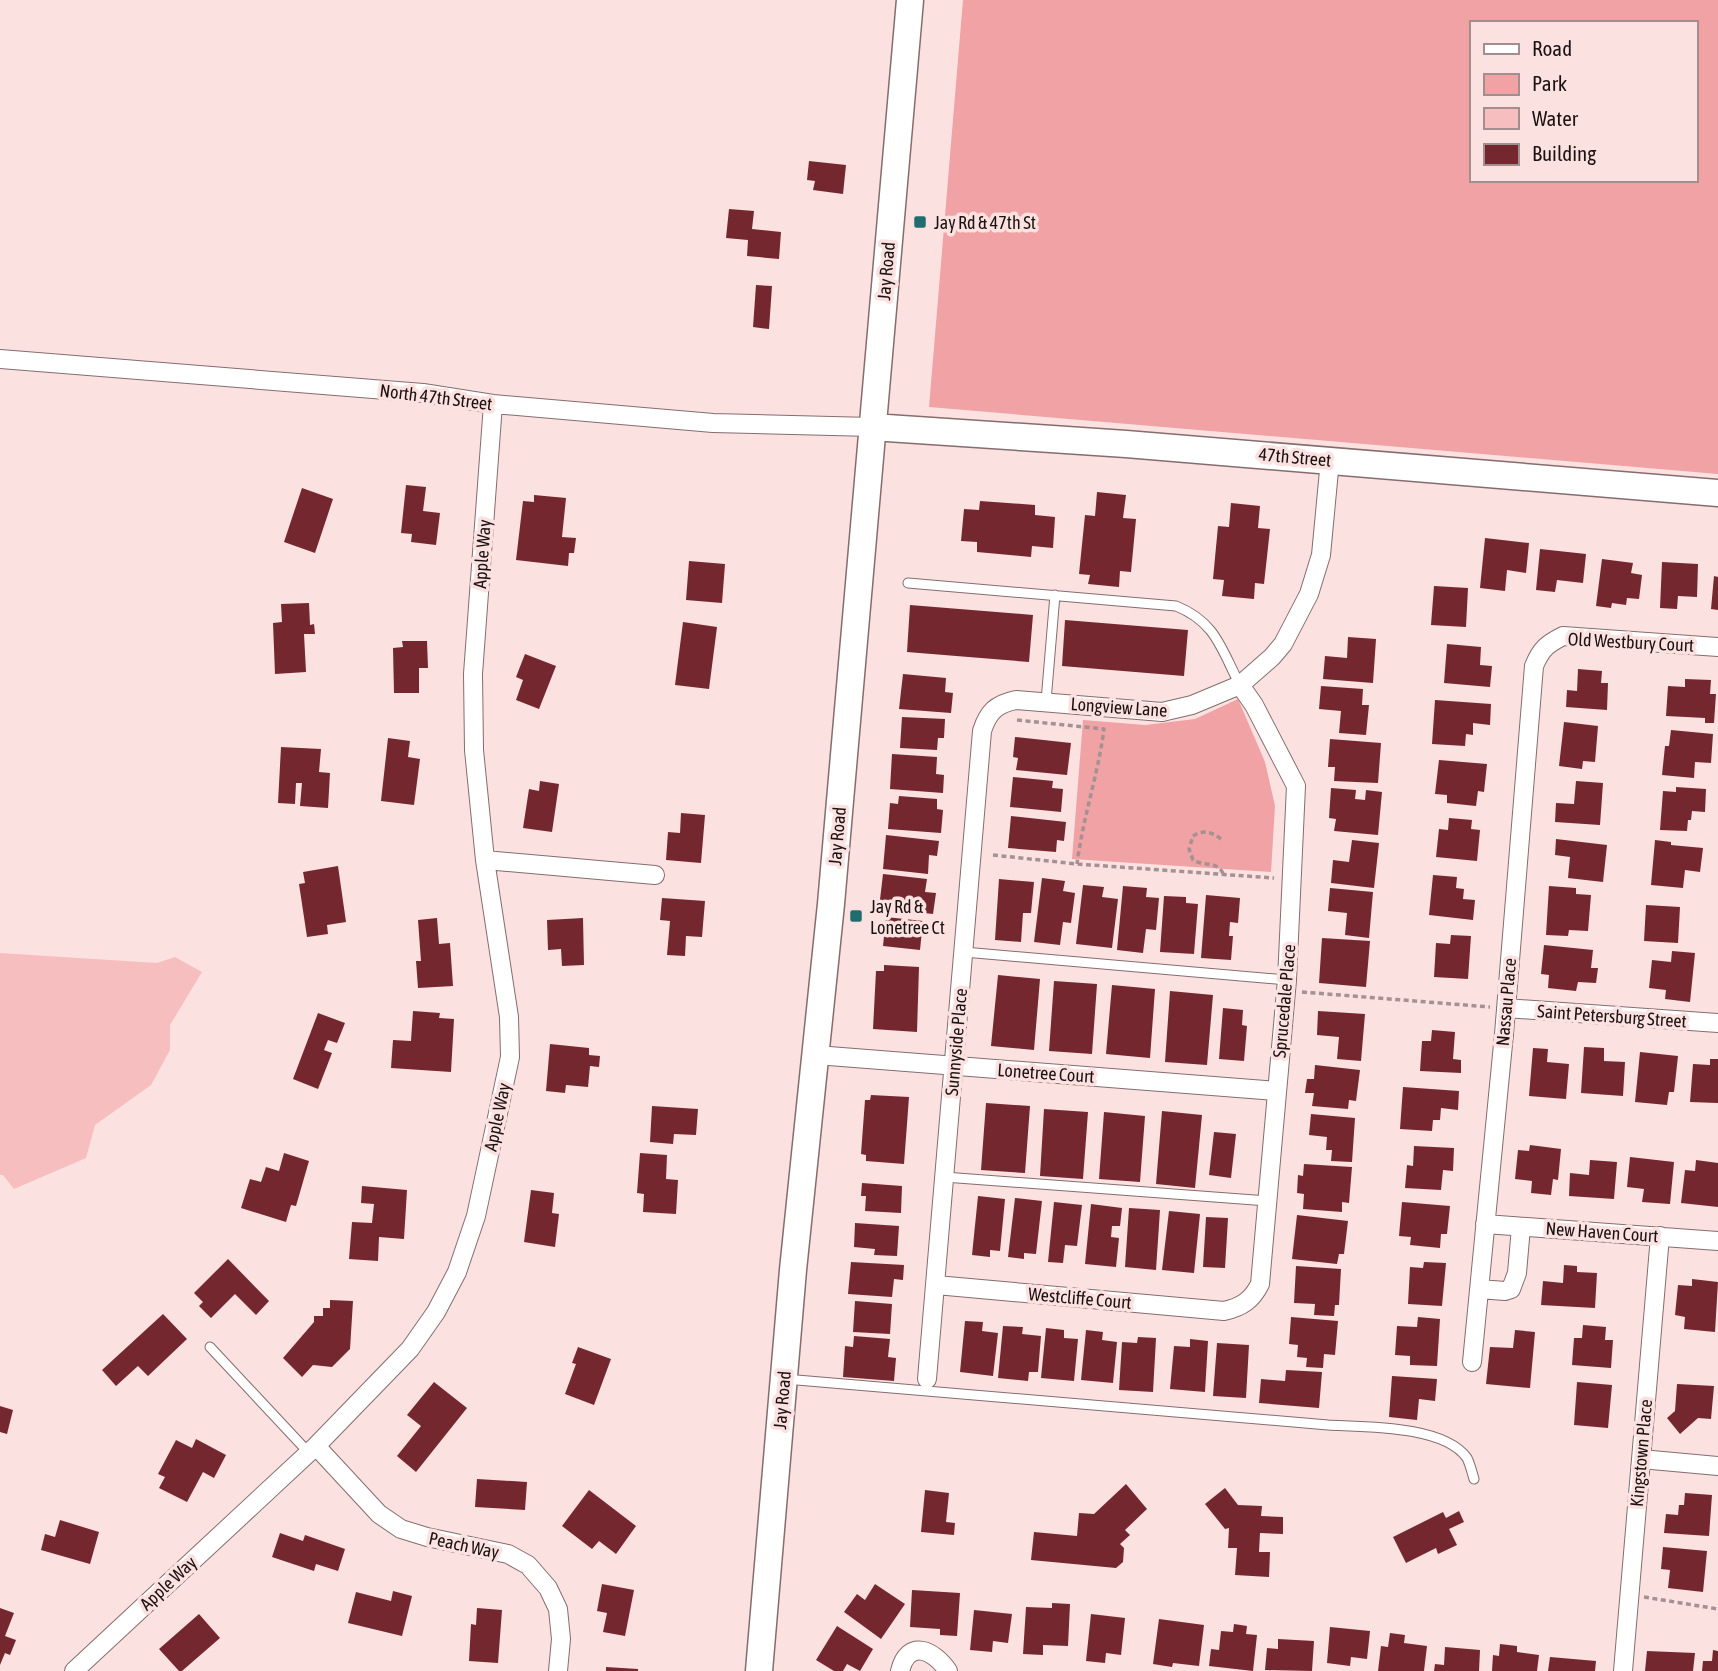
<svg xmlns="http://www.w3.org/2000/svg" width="1718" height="1671" font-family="'Asap Condensed',sans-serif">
	<rect width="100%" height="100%" fill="#fce1e1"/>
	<!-- green -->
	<path fill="#f0a2a4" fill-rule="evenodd" d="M963 0H1718V474L929 407ZM1471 23H1695V180H1471Z
		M1238 699 1265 762 1275 806 1271 872 1072 859 1083 720 1145 725 1195 719Z"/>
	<!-- water -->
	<path fill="#f7bebf" d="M0 953 157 963 175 957 202 972 170 1025V1050L151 1085 95 1125 86 1158 14 1189 3 1175H0Z"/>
	<!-- building -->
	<path fill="#75272f" d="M809 161 846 165 843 194 813 190 815 181 807 180Z
		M729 209 754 211 752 229 781 232 779 259 747 256 748 240 726 238Z
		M756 285 772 286 769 329 753 327Z
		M406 485 426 487 423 511 440 513 436 545 411 542 412 534 401 533Z
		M302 488 333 499 315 553 284 542Z
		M1097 492 1126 495 1123 518 1136 519 1131 572 1120 571 1119 587 1088 584 1090 575 1079 574 1085 515 1095 516Z
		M534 495 566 498 562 537 576 538 574 553H569L568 566 516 560 523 501 534 502Z
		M980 501 1035 505V515L1055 517 1053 548 1032 546 1031 557 977 552V542L961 541 964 509 979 510Z
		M1231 503 1260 506 1258 528 1270 529 1264 584 1255 583 1254 599 1222 596 1224 580 1213 579 1218 526 1229 527Z
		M1485 538 1529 543 1526 573 1507 570 1505 591 1480 588Z
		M1540 549 1586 554 1583 583 1557 580 1555 592 1536 590Z
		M1602 559 1633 563 1631 573 1642 575 1639 599 1627 598 1626 605 1612 603 1611 608 1596 606Z
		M689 561 725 564 722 603 686 600Z
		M1662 562 1698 564 1697 597 1678 596 1677 609 1660 608Z
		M1714 576 1718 577V610L1711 609Z
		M1434 586 1468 588 1466 627 1431 625Z
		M309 603 310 625 314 624 315 634H304L306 672 275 674 273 623 282 622 281 604Z
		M910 605 1033 615 1029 662 907 652Z
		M1065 620 1188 630 1184 676 1062 666Z
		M683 622 717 627 709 689 675 685Z
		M1348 637 1376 639 1373 683 1323 679 1325 656 1347 658Z
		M402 641H427L428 668H419V693H394L393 648 403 647Z
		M1447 644 1481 647 1480 665 1492 666 1490 687 1444 683Z
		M525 654 556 666 539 709 516 700 523 680 516 677Z
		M1578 669 1602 671 1601 683H1608L1607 710 1566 707 1567 690 1577 691Z
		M903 674 946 678 945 692 953 693 951 713 899 709Z
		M1685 679 1711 680 1710 694H1716L1714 723H1705V718L1666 716 1668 686 1685 687Z
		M1321 686 1363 689 1362 705H1369L1366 735 1339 733 1341 711 1319 709Z
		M1435 700 1491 704 1490 725 1473 723V735L1466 734 1465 746 1432 744Z
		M902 717 945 719 944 738H938L937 750 900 748Z
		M1564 722 1598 726 1595 762 1583 761 1582 769 1559 766Z
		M1671 730 1713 734 1711 763 1695 762 1694 778 1662 775 1665 746H1669Z
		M1015 737 1071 743 1067 775 1016 770 1018 758 1013 757Z
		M388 738 410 741 408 757 420 759 414 805 381 801Z
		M1330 739 1381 743 1378 783 1334 781 1335 767H1328Z
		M281 747 321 749 319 772 330 773 328 808 300 806 302 783H296L295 804 278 803Z
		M892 754 937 757 936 774 944 775 943 793 890 789Z
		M1439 760 1487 764 1484 792 1478 791 1476 806 1447 803V795L1435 794Z
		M1013 777 1053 781 1052 788 1063 789 1061 812 1010 807Z
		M540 781 559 784 552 832 523 828 529 789 539 791Z
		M1576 781 1603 783 1600 825 1555 822 1556 803 1574 804Z
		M1676 787 1706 789 1705 812 1692 811 1691 820H1688L1687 831 1660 830 1663 791 1676 792Z
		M1331 788 1356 790 1355 799 1365 800 1366 790 1382 792 1378 835 1334 831 1336 819 1329 818Z
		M899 796 937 799V809L943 810 941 833 888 829 890 803 898 804Z
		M681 813 705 815 701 863 666 860 668 832 680 833Z
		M1011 816 1066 822 1064 841 1057 840 1056 852 1008 848Z
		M1449 818 1472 820 1471 829 1480 830 1477 861 1436 857 1439 829 1448 830Z
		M886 835 939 841 937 856 929 855 928 874 883 869Z
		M1556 839 1607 845 1603 882 1568 878 1570 857 1555 855Z
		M1352 840 1379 843 1374 888 1331 883 1333 860 1349 862Z
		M1655 840 1671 842V845L1703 848 1700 872 1685 870 1683 888 1651 885Z
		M338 866 346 922 327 925 328 934 307 937 299 884 305 883 303 872Z
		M883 874 927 879 925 892 936 893 933 914 879 908Z
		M1433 875 1457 877 1456 888 1464 889 1463 899 1475 900 1473 920 1429 915Z
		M1042 878 1065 881 1063 891 1075 893 1071 923 1063 922 1060 945 1034 942Z
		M999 879 1034 882 1031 913H1023L1021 942 995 940Z
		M1083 885 1104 887 1102 897 1118 899 1112 948 1076 944Z
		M1123 886 1147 888 1146 897 1159 898 1156 930 1146 929 1143 953 1117 950Z
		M1549 886 1576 888V894L1591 895 1588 931 1569 930 1568 936 1546 935Z
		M1330 888 1373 892 1369 938 1345 935 1347 913 1328 911Z
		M1206 895 1240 898 1238 923 1230 922 1229 936H1233L1231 960 1201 958Z
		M1164 896 1186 897V903L1198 904 1194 954 1160 952Z
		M662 898 705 901 702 937 686 936 685 956 667 955 670 921 660 920Z
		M1646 905 1680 907 1678 943 1644 941Z
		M886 917 923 921 920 950 883 946Z
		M437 918 439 944 450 943 453 986 418 988 416 961H421L418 920Z
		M583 918 584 965 562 966 561 949 548 950 547 920Z
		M1451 935 1471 936 1468 979 1434 977 1436 943 1450 944Z
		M1322 938 1370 941 1366 987 1319 983Z
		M1544 945 1593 950 1591 968H1598L1596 983 1578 982 1576 991 1548 988 1549 975 1541 974Z
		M1672 951 1695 953 1690 1002 1665 999 1666 990 1649 988 1652 960 1671 962Z
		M884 965 919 967 917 1032 873 1029 876 971H884Z
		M998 975 1040 979 1034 1050 991 1046Z
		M1054 981 1097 984 1092 1054 1049 1051Z
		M1112 985 1155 989 1150 1058 1106 1054Z
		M1170 991 1213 995 1207 1065 1165 1062Z
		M1223 1008 1243 1010 1242 1025 1247 1026 1244 1061 1219 1059Z
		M413 1011 440 1013 439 1018 454 1019 451 1072 391 1068 393 1040 411 1041Z
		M1318 1011 1365 1014 1361 1061 1337 1059 1339 1037 1317 1035Z
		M318 1013 345 1023 337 1043 328 1040 324 1050 332 1053 318 1089 293 1079Z
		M1432 1030 1455 1032 1453 1059 1461 1060V1073L1420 1071 1422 1041H1431Z
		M550 1044 589 1048V1055L600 1056 599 1067 590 1066 588 1087 566 1085 565 1093 546 1091Z
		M1584 1047 1604 1048V1061L1625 1062 1623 1096 1581 1093Z
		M1533 1048 1548 1049 1547 1062 1569 1064 1566 1099 1529 1096Z
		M1640 1052 1678 1056 1674 1092H1669L1667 1105 1635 1102Z
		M1710 1059H1718V1103L1690 1102 1693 1064 1710 1065Z
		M1315 1065 1360 1070 1356 1101 1349 1100 1348 1109 1312 1106 1314 1093H1305L1307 1079H1314Z
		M1403 1087 1459 1091 1458 1110 1441 1108 1440 1120H1433L1432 1131 1400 1129Z
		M871 1095 909 1097 904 1164 866 1161V1155L861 1154 865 1100H870Z
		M986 1103 1030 1106 1025 1173 981 1170Z
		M652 1106 698 1109 696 1135 674 1134 673 1144 650 1142Z
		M1044 1109 1088 1112 1083 1179 1040 1176Z
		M1162 1111 1202 1115 1195 1188 1156 1184Z
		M1104 1112 1145 1116 1140 1182 1099 1179Z
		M1311 1114 1355 1118 1352 1162 1331 1161 1332 1150H1326L1327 1137 1309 1135Z
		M1214 1132 1236 1134 1231 1178 1209 1175Z
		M1530 1145 1561 1149 1558 1180 1553 1179 1551 1195 1531 1193 1532 1181 1515 1179 1518 1150 1529 1151Z
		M1414 1146 1454 1148 1453 1171 1443 1170 1441 1190 1405 1188 1407 1165 1413 1166Z
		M284 1153 309 1161 296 1206 291 1205 286 1222 241 1208 250 1179 261 1182 266 1167 279 1171Z
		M640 1153 667 1155 666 1179 678 1180 676 1214 643 1212 644 1194 637 1193Z
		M1630 1157 1674 1162 1670 1204 1642 1202 1644 1189 1627 1187Z
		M1590 1160 1617 1162 1614 1199 1569 1196 1570 1173 1589 1175Z
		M1696 1160 1718 1163V1207L1681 1203 1685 1170 1695 1171Z
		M1304 1164 1352 1167 1349 1203 1342 1202V1212L1303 1209 1304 1194 1297 1193 1298 1175 1303 1176Z
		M862 1183 902 1186 901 1213 865 1211 866 1196H861Z
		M362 1186 407 1190 404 1239 379 1237 378 1261 349 1259 352 1222 372 1223 374 1204 361 1203Z
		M531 1190 554 1193 552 1213 559 1214 555 1247 524 1242Z
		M978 1196 1005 1199 1000 1251 990 1250V1257L972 1255Z
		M1015 1198 1042 1201 1036 1254 1024 1253V1259L1008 1257Z
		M1054 1202 1082 1205 1077 1246 1065 1245 1063 1263 1048 1262Z
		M1402 1202 1450 1206 1447 1234H1441L1440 1248 1410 1245 1411 1237 1399 1236Z
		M1091 1204 1122 1208 1120 1226H1112L1111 1237 1119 1238 1116 1267 1085 1264Z
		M1129 1208 1160 1210 1156 1270 1125 1267Z
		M1169 1211 1200 1214 1194 1273 1162 1270Z
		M1297 1215 1348 1221 1344 1254H1339L1337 1264 1292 1259Z
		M1206 1217 1228 1218 1225 1268 1203 1267Z
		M855 1223 899 1226 897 1256 874 1255 875 1249 854 1247Z
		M228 1259 269 1301 256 1315 235 1294 211 1318 199 1306 203 1302 194 1293Z
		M851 1262 904 1265 903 1280 894 1279 892 1297 848 1294Z
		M1424 1262 1446 1263 1442 1306 1408 1304 1410 1267 1423 1268Z
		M1564 1265 1577 1266V1272L1597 1273 1595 1308 1541 1305 1543 1281 1563 1283Z
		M1296 1266 1341 1269 1339 1305H1335L1334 1316 1314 1315 1315 1304 1294 1303Z
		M1692 1279 1718 1282 1715 1332 1684 1329 1685 1317 1675 1315 1678 1285 1692 1286Z
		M330 1300 353 1301 350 1349 332 1367 313 1365 302 1377 283 1358 314 1322V1316H323V1308H330Z
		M855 1301 892 1304 890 1334 853 1332Z
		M163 1314 187 1339 148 1376 138 1366 116 1386 102 1370Z
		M1291 1317 1338 1321 1335 1355 1324 1354 1323 1368 1306 1367 1307 1358 1297 1357 1298 1345 1289 1344Z
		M1418 1317 1440 1319 1437 1366 1410 1365V1356L1395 1355 1397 1326 1417 1327Z
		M965 1321 983 1322 982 1331 998 1333 993 1376 960 1372Z
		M1583 1325 1606 1327 1605 1340H1613L1611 1368 1572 1365 1574 1338H1582Z
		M1003 1326 1023 1327 1022 1334 1041 1336 1038 1372H1029L1028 1381 998 1378Z
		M1046 1328 1064 1330V1338L1078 1339 1074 1381 1041 1378Z
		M1086 1330 1103 1332 1102 1340 1117 1342 1113 1383 1081 1380Z
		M1515 1330 1535 1332 1530 1388 1486 1384 1490 1347 1513 1348Z
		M854 1336 890 1339 888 1357 896 1358 894 1381 843 1377 845 1346 853 1347Z
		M1138 1337 1156 1338 1153 1392 1119 1390 1122 1342 1137 1343Z
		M1190 1339 1208 1341 1205 1392 1170 1389 1174 1346 1190 1347Z
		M1217 1343 1249 1345 1246 1398 1213 1396Z
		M578 1347 611 1359 594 1405 565 1394 576 1364 572 1363Z
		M1286 1370 1322 1372 1319 1408 1259 1403 1261 1379 1285 1381Z
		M1392 1376 1437 1379 1435 1401 1419 1399 1417 1420 1389 1417Z
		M434 1382 467 1408 416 1472 397 1456 421 1426 407 1415Z
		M1577 1382 1612 1385 1608 1428 1574 1425Z
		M1677 1384 1714 1386 1711 1419 1698 1418 1680 1434 1667 1418 1675 1411Z
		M0 1406 13 1410 7 1434 0 1432Z
		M196 1439 226 1455 214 1478 203 1472 187 1502 159 1488 165 1477 158 1474 176 1440 192 1448Z
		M477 1479 527 1482 525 1510 475 1507Z
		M1126 1484 1147 1509 1125 1530 1130 1535 1120 1544 1124 1548 1123 1562 1116 1568 1031 1560 1034 1532 1077 1536 1079 1513 1094 1514Z
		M1225 1488 1238 1505 1262 1506 1261 1516 1283 1517V1534L1260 1533 1259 1552H1270L1269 1577 1235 1575 1237 1548H1228L1229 1528 1225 1529 1205 1504Z
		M589 1490 636 1526 616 1554 599 1541 592 1549 562 1526Z
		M925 1490 949 1493 946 1522 955 1523 954 1535 921 1532Z
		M1685 1493 1712 1495 1709 1536 1664 1533 1666 1514 1678 1515 1679 1505H1684Z
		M1459 1511 1464 1522 1449 1529 1457 1545 1438 1554 1436 1548 1406 1563 1393 1537 1443 1512 1446 1518Z
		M60 1520 99 1532 90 1564 41 1550 45 1534 55 1537Z
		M280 1533 303 1541 305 1535 345 1549 338 1571 316 1564 314 1571 272 1557Z
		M1663 1547 1707 1551 1703 1592 1668 1588 1670 1570 1661 1569Z
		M602 1584 634 1590 625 1636 603 1632 607 1613 597 1611Z
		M875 1584 905 1604 881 1639 844 1612 857 1594 865 1600Z
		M912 1590 960 1593 957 1636 940 1635V1629L910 1627Z
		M393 1591 412 1596 402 1636 348 1623 356 1592 391 1601Z
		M1052 1603 1070 1604 1068 1646 1043 1645V1655L1023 1654 1026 1607 1052 1608Z
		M0 1608 14 1613 5 1636 16 1640 10 1655 5 1653 0 1665Z
		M477 1608 502 1610 498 1663 469 1661 471 1624 476 1625Z
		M974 1610 1012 1614 1008 1643 993 1641 992 1652 970 1650Z
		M199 1614 220 1638 182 1671H179L159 1649Z
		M1091 1614 1125 1618 1121 1655 1106 1653 1105 1663 1086 1661Z
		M1159 1619 1204 1625 1199 1666 1173 1663 1172 1667 1153 1664Z
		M1234 1624 1247 1626 1246 1634 1257 1635 1253 1671 1209 1666 1211 1649 1219 1650 1221 1631 1233 1632Z
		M837 1626 873 1649 860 1671 847 1664 843 1671H834L816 1660Z
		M1330 1627 1370 1631 1367 1659 1351 1657 1350 1666 1327 1663Z
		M1390 1633 1405 1635 1404 1643 1427 1646 1424 1671H1378L1381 1646 1388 1647Z
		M1278 1639 1314 1641 1312 1671 1265 1670 1267 1648 1278 1649Z
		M1500 1644 1517 1646V1652L1539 1655 1537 1671H1492L1493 1655 1499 1656Z
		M1445 1647 1480 1650 1479 1671H1434L1435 1664 1444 1665Z
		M1713 1650 1718 1651V1671H1702L1703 1661H1712Z
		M1647 1651 1695 1653 1693 1671H1645Z
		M1550 1657 1596 1661 1595 1671H1548Z
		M606 1667 638 1669V1671H606Z"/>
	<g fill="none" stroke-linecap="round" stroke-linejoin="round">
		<defs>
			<path id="lane" d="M908 583 1176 606C1216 622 1221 649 1240 685
				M1046 701 1055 595
				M964 952 1287 980
				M944 1177 1268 1201
				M210 1347 309 1453
				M785 1379 1328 1425C1364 1427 1444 1425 1467 1458 1470 1464 1472 1472 1474 1479"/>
			<path id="street" d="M0 359 423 393 493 404 713 423 872 427
				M485 860 655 875
				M1506 1008 1718 1023
				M816 1055 1277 1091
				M1485 1224 1718 1241
				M936 1285 1224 1311C1242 1307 1252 1300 1260 1284L1287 980 1296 786 1254 705 1240 685
				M1479 1289 1505 1291 1511 1289 1517 1273 1521 1227
				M1472 1362 1504 1034 1534 666C1541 649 1547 644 1563 636L1718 647
				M927 1379 982 731C988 712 996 704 1016 700L1162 712 1192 705 1240 685 1272 657 1283 644 1309 594 1321 555 1330 460
				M316 1446 379 1514 401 1529 427 1537 508 1554 528 1565 548 1588 558 1609 561 1639 558 1671
				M1641 1459 1718 1466
				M74 1671 316 1446 410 1349 436 1312 457 1272 476 1216 510 1057 509 1017 485 860 474 750 473 674 493 404
				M900 1671C908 1638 934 1650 948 1671
				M1623 1671 1660 1236"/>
			<path id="secondary" d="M872 427 1126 444 1718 493
				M759 1671 793 1270 831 904 910 0"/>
		</defs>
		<!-- lane casing -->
		<use href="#lane" stroke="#856d6d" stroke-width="11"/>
		<!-- street casing -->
		<use href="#street" stroke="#856d6d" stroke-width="20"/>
		<!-- secondary casing -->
		<use href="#secondary" stroke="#856d6d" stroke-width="29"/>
		<!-- path -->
		<path stroke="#a59191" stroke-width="3.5" stroke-dasharray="5 3.5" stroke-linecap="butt" d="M1017 720 1104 729C1098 775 1083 817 1077 864
			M1221 839C1212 832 1203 829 1193 836L1189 849 1193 860C1205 867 1219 860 1224 876
			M993 855 1077 864 1274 878
			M1302 992 1490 1007
			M1644 1597 1718 1609"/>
		<!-- lane -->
		<use href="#lane" stroke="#fff" stroke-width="9"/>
		<!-- street -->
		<use href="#street" stroke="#fff" stroke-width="18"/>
		<!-- secondary -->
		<use href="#secondary" stroke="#fff" stroke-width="26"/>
	</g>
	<!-- markers -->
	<g fill="#206c6e" stroke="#fce1e1" stroke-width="2.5">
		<rect x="913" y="215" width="14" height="14" rx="3.5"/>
		<rect x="849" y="909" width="14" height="14" rx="3.5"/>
	</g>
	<g text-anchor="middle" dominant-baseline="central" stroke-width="7" stroke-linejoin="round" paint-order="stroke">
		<!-- poi labels -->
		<g font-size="18" fill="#1b1212" stroke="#fce1e1" text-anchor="start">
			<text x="934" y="222">Jay Rd &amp; 47th St</text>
			<text x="870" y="906">Jay Rd &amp;<tspan x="870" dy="21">Lonetree Ct</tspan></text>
		</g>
		<!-- street labels -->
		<g font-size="18" fill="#1b1212" stroke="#fce1e1">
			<text transform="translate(886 271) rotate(-85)">Jay Road</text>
			<text transform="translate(436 397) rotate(7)">North 47th Street</text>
			<text transform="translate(1295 457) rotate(5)">47th Street</text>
			<text transform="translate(482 554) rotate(-86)">Apple Way</text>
			<text transform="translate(1631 642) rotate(3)">Old Westbury Court</text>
			<text transform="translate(1119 707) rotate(4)">Longview Lane</text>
			<text transform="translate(837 836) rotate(-85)">Jay Road</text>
			<text transform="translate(1284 1001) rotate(-85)">Sprucedale Place</text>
			<text transform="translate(1506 1002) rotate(-85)">Nassau Place</text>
			<text transform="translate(1612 1016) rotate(4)">Saint Petersburg Street</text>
			<text transform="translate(956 1042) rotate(-85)">Sunnyside Place</text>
			<text transform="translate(1046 1073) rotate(4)">Lonetree Court</text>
			<text transform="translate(497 1117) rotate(-78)">Apple Way</text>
			<text transform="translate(1602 1232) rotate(4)">New Haven Court</text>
			<text transform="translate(1080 1298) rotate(5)">Westcliffe Court</text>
			<text transform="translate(782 1400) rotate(-85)">Jay Road</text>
			<text transform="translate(1641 1453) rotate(-85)">Kingstown Place</text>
			<text transform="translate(464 1545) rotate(12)">Peach Way</text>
			<text transform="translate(168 1583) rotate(-43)">Apple Way</text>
		</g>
	</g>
	<!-- legend -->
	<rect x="1470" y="21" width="228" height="161" fill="#fce1e1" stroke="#a28e8e" stroke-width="2"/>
	<rect x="1484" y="44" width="35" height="10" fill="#ffffff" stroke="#a28e8e" stroke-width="2"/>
	<text x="1532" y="56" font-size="21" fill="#1b1212">Road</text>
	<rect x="1484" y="74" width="35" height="21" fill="#f0a2a4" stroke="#a28e8e" stroke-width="2"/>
	<text x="1532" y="91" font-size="21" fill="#1b1212">Park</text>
	<rect x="1484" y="108" width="35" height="21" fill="#f7bebf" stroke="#a28e8e" stroke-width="2"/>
	<text x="1532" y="126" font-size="21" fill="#1b1212">Water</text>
	<rect x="1484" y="144" width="35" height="21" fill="#75272f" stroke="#a28e8e" stroke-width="2"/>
	<text x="1532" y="161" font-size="21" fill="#1b1212">Building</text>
</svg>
